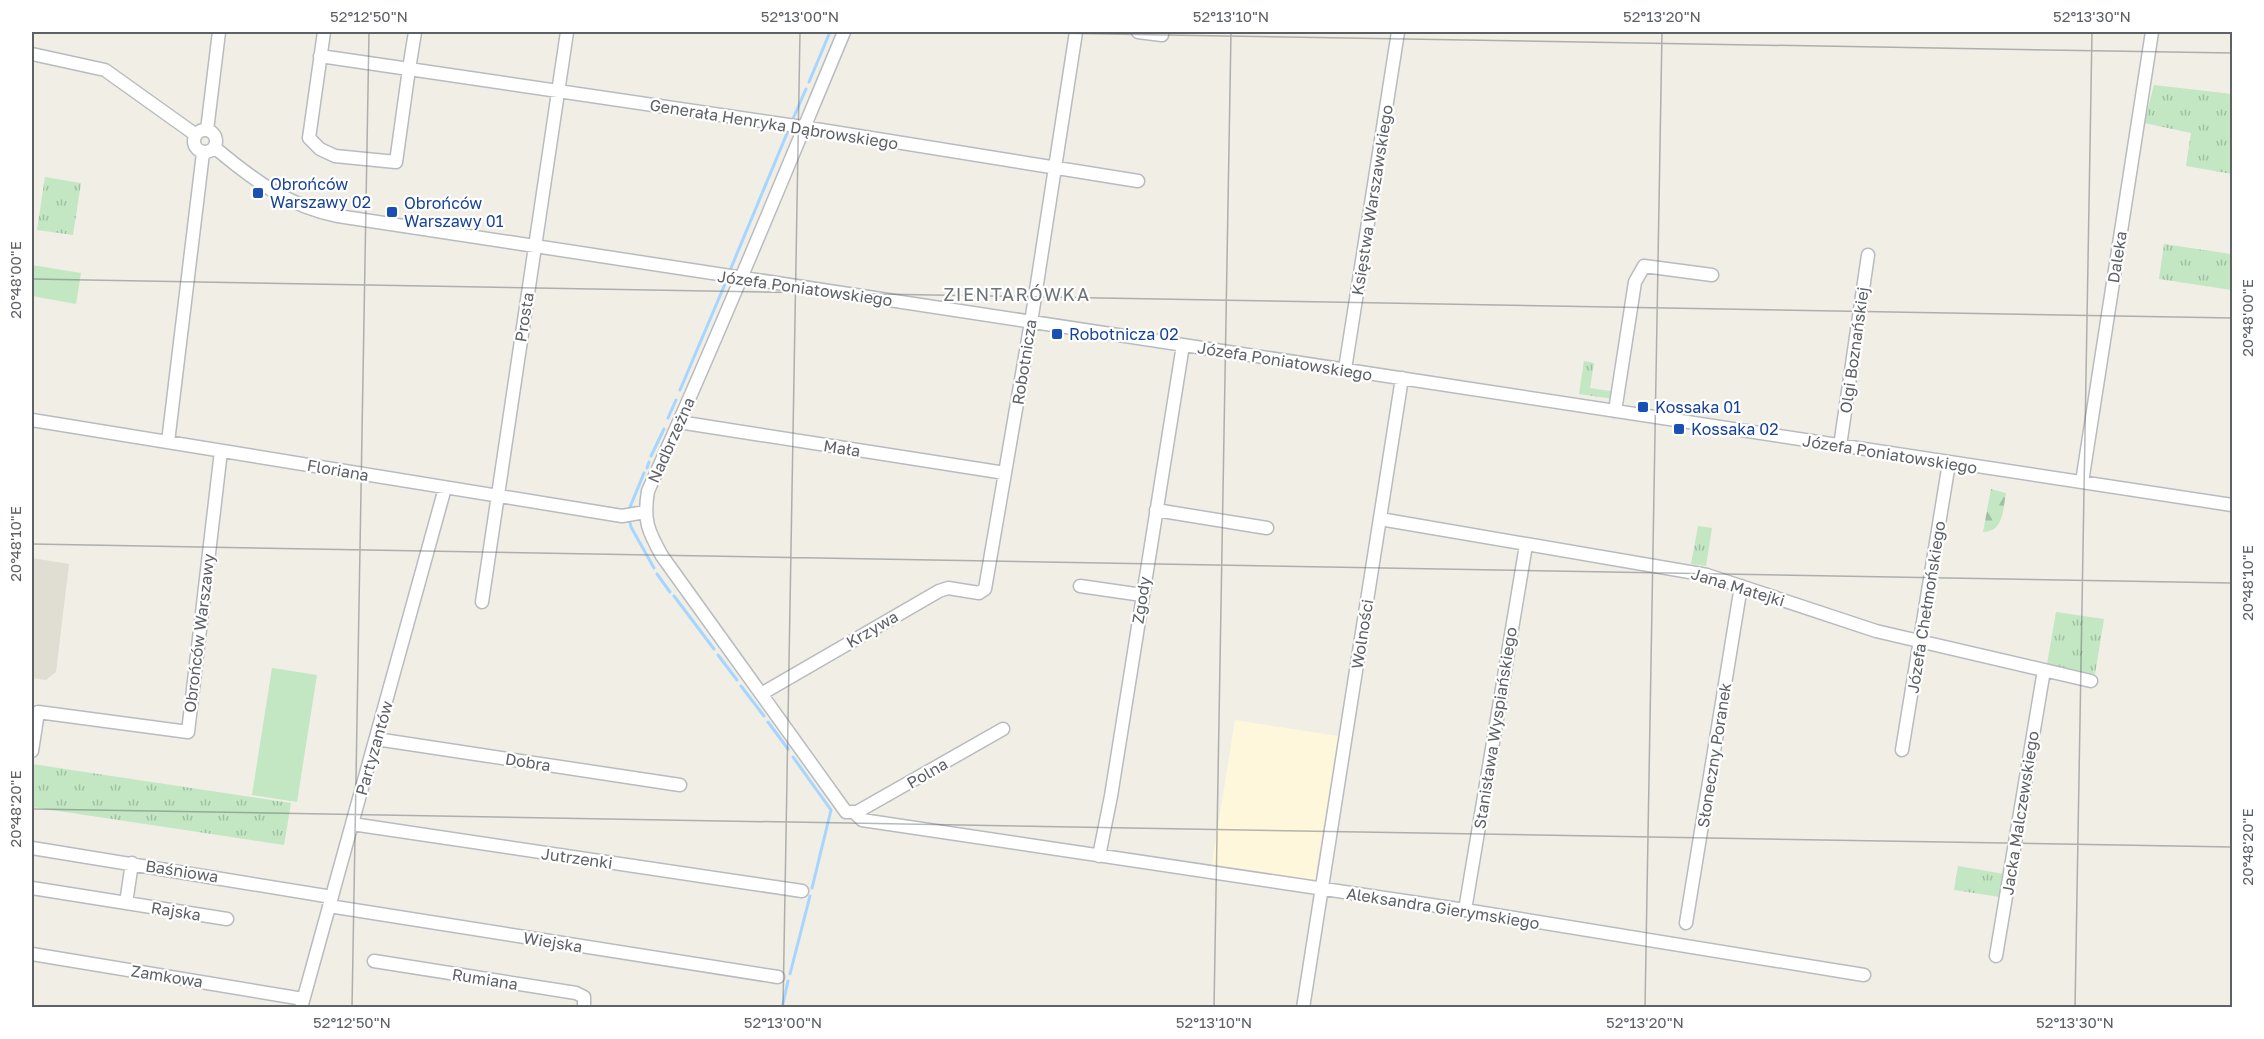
<svg xmlns="http://www.w3.org/2000/svg" width="2264" height="1039" font-family="'Golos Text',sans-serif">
	<defs>
		<pattern id="grass-tufts" width="24" height="20" patternUnits="userSpaceOnUse" patternTransform="scale(1.5)"><rect width="24" height="20" fill="#c2e7c2"/><path d="M3 7l-1-3M5 7V3M7 7l1-3M15 17l-1-3M17 17v-4M19 17l1-3" fill="none" stroke="#a1bfa1"/></pattern>
		<pattern id="forest-firs" width="22" height="20" patternUnits="userSpaceOnUse" patternTransform="scale(1.5)"><rect width="22" height="20" fill="#c2e7c2"/><path d="M5 1l3.5 6h-7zM16 11l3.5 6h-7z" fill="#a1bfa1"/></pattern>
	</defs>
	<rect width="100%" height="100%" fill="#f0eee5"/>
	<!-- commercial -->
	<path fill="#fef7dc" d="M1235 720 1338 736 1314 885 1211 869Z"/>
	<!-- education -->
	<path fill="#e0ddd3" d="M32 558 69 564 56 672 46 680 32 678Z"/>
	<!-- grass -->
	<path fill="url(#grass-tufts)" d="M2154 85 2232 94V174L2186 166 2191 133 2144 123Z
		M45 177 81 183 73 235 37 230Z
		M2164 244 2231 254 2232 249V290L2159 279Z
		M1584 361 1594 363 1590 388 1610 391 1613 389 1614 399 1579 394Z
		M1698 526 1712 528 1706 566 1691 564Z
		M2056 612 2104 619 2095 674 2047 664Z
		M32 764 291 803 284 845 32 807Z
		M1958 866 2004 874 2000 897 1954 890Z"/>
	<!-- forest -->
	<path fill="url(#forest-firs)" d="M1991 489 2006 493C2003 508 2004 532 1983 532Z"/>
	<!-- pitch -->
	<path fill="#c2e7c2" d="M32 265 81 273 76 304 32 296Z
		M272 668 317 675 297 802 252 795Z"/>
	<g fill="none" stroke-linecap="round" stroke-linejoin="round">
		<!-- stream -->
		<path stroke="#a6d6ff" stroke-width="3" d="M809 82 830 32
			M792 121 806 89
			M731 268 788 131
			M680 390 725 284
			M668 418 676 400
			M651 456 664 429
			M647 468 649 462
			M628 512 644 473
			M629 518 631 527 654 568
			M657 574 670 592
			M674 596 714 649
			M718 655 737 680
			M741 686 764 716
			M768 722 788 749
			M793 757 831 810 812 888
			M790 974 810 896
			M782 1008 788 981"/>
		<defs>
			<path id="minor" d="M324 32 309 138 320 149 335 156 396 162 409 69 809 128 1138 181
				M844 32C780 185 717 339 648 491 643 520 648 531 662 556L846 812H857L1003 729
				M1138 32 1162 35
				M32 54 105 70 196 135
				M320 56 409 69 415 32
				M194 141a11 11 0 1 1 22 0a11 11 0 1 1-22 0Z
				M207 130 219 32
				M214 147C252 179 289 207 338 216L2232 505
				M1345 369 1398 32
				M1615 411 1635 282 1644 266 1712 275
				M32 420 622 516 645 512
				M678 424 685 423 1005 473
				M168 442 203 153
				M1840 446 1868 255
				M2082 482 2152 32
				M1156 510 1267 528
				M1380 519 1707 575 1876 631 2091 681
				M1080 586 1142 595
				M482 602 567 32
				M761 694 939 591 948 588 979 593 985 589 1032 316 1076 32
				M376 739 680 785
				M1902 750 1949 463
				M32 751 38 712 188 732 221 451
				M855 813 862 820 1465 910 1864 975
				M352 824 802 891
				M32 848 332 897
				M1099 856 1111 796 1183 345
				M32 888 227 919
				M126 903 132 863
				M329 906 778 977
				M1465 910 1526 545
				M1686 923 1741 586
				M32 954 303 999
				M1996 956 2044 670
				M374 961 576 993 584 997V1008
				M301 1008 445 488
				M1303 1008 1402 378"/>
		</defs>
		<!-- minor casing -->
		<use href="#minor" stroke="#b8bbbf" stroke-width="15"/>
		<!-- minor -->
		<use href="#minor" stroke="#fff" stroke-width="12"/>
	</g>
	<!-- ticks -->
	<path fill="none" stroke="#5d6166" stroke-width="1.5" stroke-opacity="0.45" d="M987 32 2232 53M32 279 2232 318M32 544 2232 583M32 809 2232 847M352 1008 369 32M783 1008 800 32M1214 1008 1231 32M1645 1008 1662 32M2075 1008 2092 32"/>
	<!-- markers -->
	<g fill="#1a4fb4" stroke="#fff" stroke-width="2">
		<rect x="252" y="187" width="12" height="12" rx="3"/>
		<rect x="386" y="206" width="12" height="12" rx="3"/>
		<rect x="1051" y="328" width="12" height="12" rx="3"/>
		<rect x="1637" y="401" width="12" height="12" rx="3"/>
		<rect x="1673" y="423" width="12" height="12" rx="3"/>
	</g>
	<g text-anchor="middle" dominant-baseline="central" stroke-width="4.5" stroke-linejoin="round" paint-order="stroke">
		<!-- street labels -->
		<g font-size="16" fill="#5d6166" stroke="#fff">
			<text transform="translate(774 124) rotate(9)">Generała Henryka Dąbrowskiego</text>
			<text transform="translate(1372 200) rotate(-81)">Księstwa Warszawskiego</text>
			<text transform="translate(2117 257) rotate(-81)">Daleka</text>
			<text transform="translate(805 288) rotate(8)">Józefa Poniatowskiego</text>
			<text transform="translate(524 317) rotate(-81)">Prosta</text>
			<text transform="translate(1854 350) rotate(-82)">Olgi Boznańskiej</text>
			<text transform="translate(1285 361) rotate(9)">Józefa Poniatowskiego</text>
			<text transform="translate(1024 362) rotate(-81)">Robotnicza</text>
			<text transform="translate(671 440) rotate(-66)">Nadbrzeżna</text>
			<text transform="translate(842 448) rotate(9)">Mała</text>
			<text transform="translate(1890 454) rotate(9)">Józefa Poniatowskiego</text>
			<text transform="translate(338 470) rotate(10)">Floriana</text>
			<text transform="translate(1738 587) rotate(17)">Jana Matejki</text>
			<text transform="translate(1141 600) rotate(-81)">Zgody</text>
			<text transform="translate(1926 607) rotate(-81)">Józefa Chełmońskiego</text>
			<text transform="translate(872 629) rotate(-30)">Krzywa</text>
			<text transform="translate(199 633) rotate(-83)">Obrońców Warszawy</text>
			<text transform="translate(1362 634) rotate(-81)">Wolności</text>
			<text transform="translate(1495 728) rotate(-81)">Stanisława Wyspiańskiego</text>
			<text transform="translate(374 748) rotate(-74)">Partyzantów</text>
			<text transform="translate(1714 755) rotate(-81)">Słoneczny Poranek</text>
			<text transform="translate(528 762) rotate(9)">Dobra</text>
			<text transform="translate(927 773) rotate(-30)">Polna</text>
			<text transform="translate(2020 813) rotate(-81)">Jacka Malczewskiego</text>
			<text transform="translate(577 858) rotate(8)">Jutrzenki</text>
			<text transform="translate(182 871) rotate(9)">Baśniowa</text>
			<text transform="translate(1443 908) rotate(9)">Aleksandra Gierymskiego</text>
			<text transform="translate(176 911) rotate(9)">Rajska</text>
			<text transform="translate(553 942) rotate(9)">Wiejska</text>
			<text transform="translate(167 976) rotate(9)">Zamkowa</text>
			<text transform="translate(485 979) rotate(9)">Rumiana</text>
		</g>
		<!-- transit labels -->
		<g font-size="16" fill="#164399" stroke="#fff" text-anchor="start">
			<text x="270" y="184">Obrońców<tspan x="270" dy="18">Warszawy 02</tspan></text>
			<text x="404" y="203">Obrońców<tspan x="404" dy="18">Warszawy 01</tspan></text>
			<text x="1069" y="334">Robotnicza 02</text>
			<text x="1655" y="407">Kossaka 01</text>
			<text x="1691" y="429">Kossaka 02</text>
		</g>
		<!-- neighbourhood labels -->
		<g font-size="18" letter-spacing="1.5" fill="#6e7378" stroke="#fff">
			<text x="1017" y="294">ZIENTARÓWKA</text>
		</g>
	</g>
	<!-- border -->
	<rect width="2264" height="1039" fill="none" stroke="#ffffff" stroke-width="66"/>
	<rect x="33" y="33" width="2198" height="973" fill="none" stroke="#5d6166" stroke-width="2"/>
	<g font-size="15" text-anchor="middle" fill="#5d6166">
		<text x="369" y="22">52°12'50"N</text>
		<text x="800" y="22">52°13'00"N</text>
		<text x="1231" y="22">52°13'10"N</text>
		<text x="1662" y="22">52°13'20"N</text>
		<text x="2092" y="22">52°13'30"N</text>
		<text transform="translate(16 280) rotate(-90)" y="5">20°48'00"E</text>
		<text transform="translate(2248 318) rotate(-90)" y="5">20°48'00"E</text>
		<text transform="translate(16 544) rotate(-90)" y="5">20°48'10"E</text>
		<text transform="translate(2248 583) rotate(-90)" y="5">20°48'10"E</text>
		<text transform="translate(16 809) rotate(-90)" y="5">20°48'20"E</text>
		<text transform="translate(2248 847) rotate(-90)" y="5">20°48'20"E</text>
		<text x="352" y="1028">52°12'50"N</text>
		<text x="783" y="1028">52°13'00"N</text>
		<text x="1214" y="1028">52°13'10"N</text>
		<text x="1645" y="1028">52°13'20"N</text>
		<text x="2075" y="1028">52°13'30"N</text>
	</g>
</svg>
